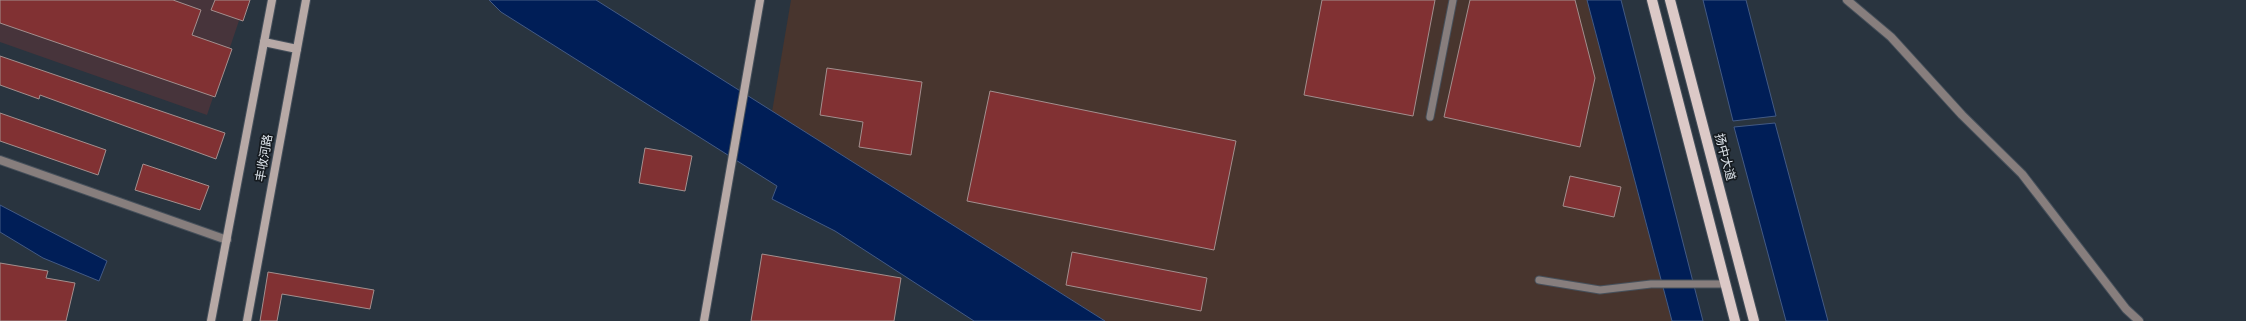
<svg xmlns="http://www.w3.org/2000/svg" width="2246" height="321" viewBox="0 0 2246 321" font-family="'Public Sans','Noto Sans SC',sans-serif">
	<rect width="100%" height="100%" fill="#29343f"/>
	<path fill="#47343b" d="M0,0H246L207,115L0,42Z"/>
	<path fill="#48352e" d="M791,0H1587L1672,321H1105L772,112Z"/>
	<g fill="#001e57" stroke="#435a84">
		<path d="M489,0H596L1105,321H974L835,231L772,199L777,186L501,12Z"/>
		<path d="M1587,0H1621L1703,321H1672Z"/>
		<path d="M1703,0H1746L1776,116L1733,121Z"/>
		<path d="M1775,123L1828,321H1786L1734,127Z"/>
		<path d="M0,205L107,261L99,281L43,258L0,232Z"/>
	</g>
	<g fill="#813133" stroke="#a38f8e">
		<path d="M0,0H173L201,10L192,35L232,49L215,97L0,23Z"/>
		<path d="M215,0H250L243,21L211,10Z"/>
		<path d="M1322,0H1435L1413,116L1304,95Z"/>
		<path d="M1470,0H1575L1595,78L1580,147L1444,117Z"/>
		<path d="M0,56L225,133L216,159L40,95L39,99L0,85Z"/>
		<path d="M827,68L922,82L911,155L859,147L863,122L820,115Z"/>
		<path d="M990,91L1236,141L1214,250L967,201Z"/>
		<path d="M0,113L106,150L98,175L0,141Z"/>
		<path d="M645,148L692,156L685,191L639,183Z"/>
		<path d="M143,164L209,186L200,210L135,190Z"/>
		<path d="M1570,176L1621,187L1614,217L1563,206Z"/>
		<path d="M1072,252L1207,278L1201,311L1066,285Z"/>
		<path d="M762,254L901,278L894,321H751Z"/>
		<path d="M0,263L48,271L46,278L75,283L66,321H0Z"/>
		<path d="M268,272L374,290L370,309L282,294L277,321H260Z"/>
	</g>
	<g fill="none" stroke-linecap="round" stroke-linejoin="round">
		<g stroke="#46505b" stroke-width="9">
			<g id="lane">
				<path d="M1430,117L1453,0"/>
				<path d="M1539,280L1600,290L1651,284H1726"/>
			</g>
		</g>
		<g stroke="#46505b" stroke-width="10">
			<g id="street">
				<path d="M1847,0L1891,37L1962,115L2022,174L2126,309L2139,321"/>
				<path d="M0,160L227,240"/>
			</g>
		</g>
		<g stroke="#46505b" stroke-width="10">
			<g id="secondary">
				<path d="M264,42L297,49"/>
				<path d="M211,321L272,0"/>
				<path d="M247,321L306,0"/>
				<path d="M704,321L760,0"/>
			</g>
		</g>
		<g stroke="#46505b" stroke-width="12">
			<g id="primary">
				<path d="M1652,0L1735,321"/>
				<path d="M1670,0L1754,321"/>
			</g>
		</g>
		<use href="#lane" stroke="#877e7d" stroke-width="7"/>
		<use href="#street" stroke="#877e7d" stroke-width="8"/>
		<use href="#secondary" stroke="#b7a9a6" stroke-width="8"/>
		<use href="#primary" stroke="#dcc9c7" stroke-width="10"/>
	</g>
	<g text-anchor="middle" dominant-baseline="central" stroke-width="3.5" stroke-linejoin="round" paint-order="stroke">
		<g font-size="12" fill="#dee5ec" stroke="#161b20">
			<text transform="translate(1725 157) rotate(75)">扬中大道</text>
			<text transform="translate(264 158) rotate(-80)">丰收河路</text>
		</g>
	</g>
</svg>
